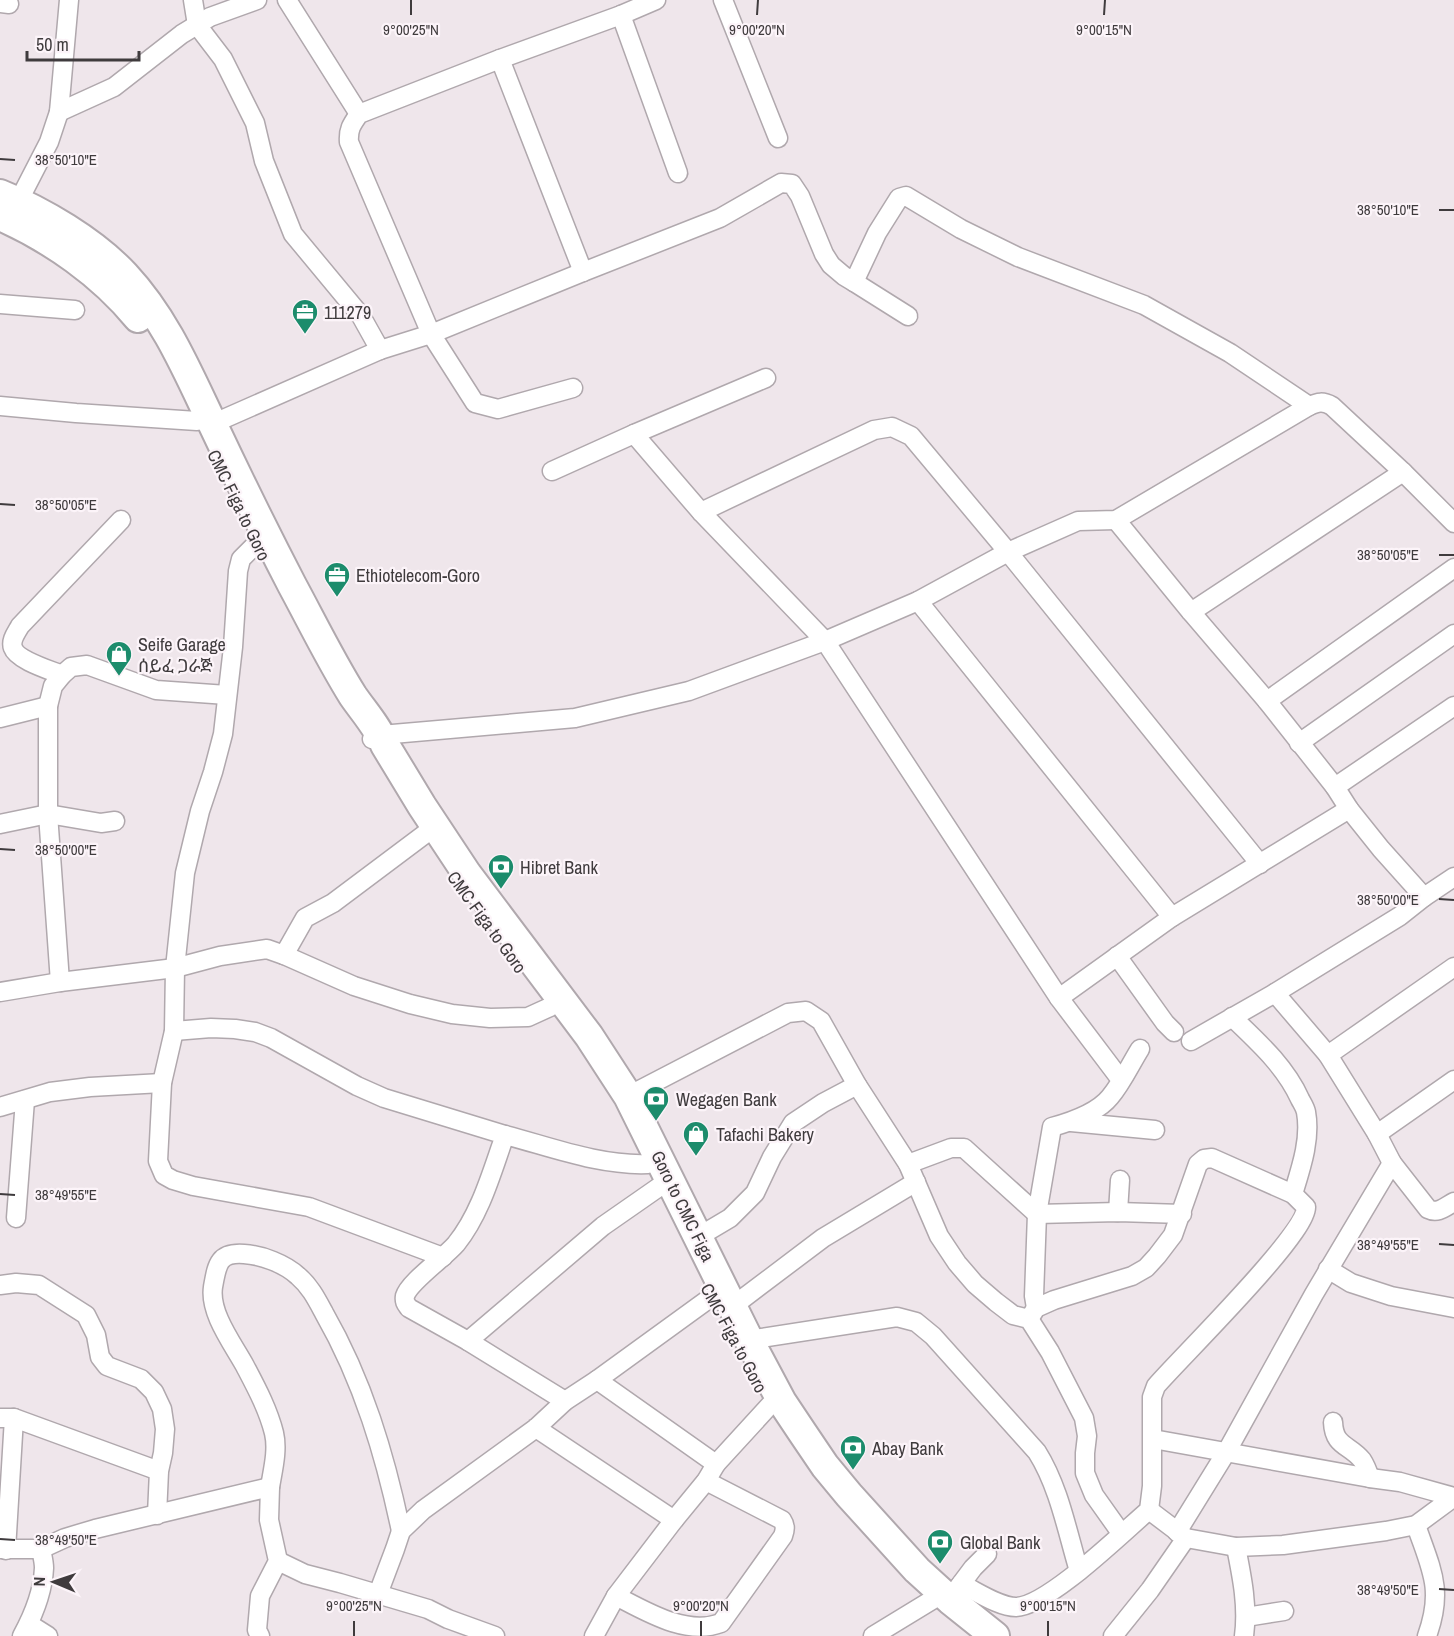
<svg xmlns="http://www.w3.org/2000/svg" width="1454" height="1636" viewBox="0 0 1454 1636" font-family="'Archivo Narrow','Noto Sans Ethiopic',sans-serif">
	<rect width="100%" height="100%" fill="#efe6eb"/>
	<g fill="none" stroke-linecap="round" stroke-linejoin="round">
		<g stroke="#b0a8ad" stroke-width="21">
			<g id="street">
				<path d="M193,0L197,25L223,59L255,123L264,161L293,234L361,316L380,350"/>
				<path d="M287,0L359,114"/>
				<path d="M656,0L621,15L500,59L359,114C352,124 348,129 349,142L431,334L583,272L720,218L781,183L792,184L800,196L824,254L831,265L844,276L854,282L877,233L899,198L906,196L961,229L1018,257L1144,305L1230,353L1309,406"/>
				<path d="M723,0L778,138"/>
				<path d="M0,3L9,4"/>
				<path d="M621,15L678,173"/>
				<path d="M500,59L583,272"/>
				<path d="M59,112L114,87L182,34L210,17L257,0"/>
				<path d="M14,210L49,142L59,112L69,0"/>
				<path d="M854,282L908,316"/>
				<path d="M0,304L75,310"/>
				<path d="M0,406L76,413L197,421"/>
				<path d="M212,424L380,350L431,334L475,403L498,409L573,388"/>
				<path d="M634,434L766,378"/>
				<path d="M552,471L634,434L701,512L825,641L1059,998L1121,1080"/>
				<path d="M701,512L874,430L892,427L911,436L1008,552L1078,521L1116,520L1309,406C1318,402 1323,401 1332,406L1403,472L1454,523"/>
				<path d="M1116,520L1191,612L1267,701L1335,787L1349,809L1381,849L1424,897L1454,877"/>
				<path d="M256,544L241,559L238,571L233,647L223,734L213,772L200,811L185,873L175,968L220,956L267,949L284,955L354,986L410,1004L452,1014L490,1018L528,1017L550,1007"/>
				<path d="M918,601L1172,917"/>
				<path d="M1191,612L1403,472"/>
				<path d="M62,675C50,670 17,660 13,648C10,640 17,632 20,626L121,520"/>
				<path d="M1267,701L1454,568"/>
				<path d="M0,718L48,706"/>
				<path d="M372,739L381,735L575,718L689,691L825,641L918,601L1008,552L1260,864"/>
				<path d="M1299,743L1454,634"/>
				<path d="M1335,787L1454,706"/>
				<path d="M0,824L48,814L101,823L115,821"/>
				<path d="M284,955L305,918L333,903L425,834"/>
				<path d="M1117,956L1165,1023L1174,1032"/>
				<path d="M60,982L48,814V706L53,686L62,675L71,667L87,665L156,690L227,695"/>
				<path d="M0,992L60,982L175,968L174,1031L162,1083L158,1161L164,1175L173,1180L193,1186L309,1207L443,1257"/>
				<path d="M1275,993L1328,1055L1377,1134L1392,1163"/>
				<path d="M1059,998L1172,917L1349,809"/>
				<path d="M1232,1017C1258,1042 1285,1066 1300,1099C1302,1103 1305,1107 1306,1112C1311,1139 1301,1168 1293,1194"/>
				<path d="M174,1031L211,1028L235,1029L255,1032L271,1038L357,1086L384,1098L505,1135C492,1171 481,1213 456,1244C445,1257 409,1282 405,1296C404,1302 406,1304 409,1308L468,1341"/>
				<path d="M1191,1041L1275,993L1400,916L1424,897"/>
				<path d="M1328,1055L1454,967"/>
				<path d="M628,1096L788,1013L806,1011L821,1021L857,1085L908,1164L939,1236L957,1263L975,1284L996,1302L1013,1315L1029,1319L1050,1352L1084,1418L1087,1436L1085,1453V1473L1094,1495L1121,1533"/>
				<path d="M0,1107L50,1092L90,1087L162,1083"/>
				<path d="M1071,1122L1155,1130"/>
				<path d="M1377,1134L1454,1080"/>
				<path d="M505,1135C551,1147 600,1166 648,1164"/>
				<path d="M908,1164L951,1148H964L1037,1214L1118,1212L1182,1214"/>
				<path d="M1118,1212L1120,1180"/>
				<path d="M16,1218L25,1100"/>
				<path d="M698,1237L730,1218L755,1193L772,1157L793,1123L823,1103L857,1085"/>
				<path d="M1328,1269L1351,1283L1391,1296L1454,1308"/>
				<path d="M0,1285L16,1283L39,1285L86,1315L96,1335L100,1357L107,1366L141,1379L154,1392L162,1409L165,1429L163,1453L159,1471L157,1515"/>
				<path d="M710,1298L597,1380L716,1464"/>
				<path d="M733,1306L823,1238L916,1182"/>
				<path d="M1036,1308L1034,1296L1037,1214L1052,1127C1070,1122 1098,1112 1110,1097C1122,1083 1130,1065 1140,1049"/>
				<path d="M749,1340L897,1317L916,1322L933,1336L1037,1452C1059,1487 1067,1531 1079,1571"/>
				<path d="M565,1401L468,1341L603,1226L659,1187"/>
				<path d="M0,1418H14L6,1550"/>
				<path d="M14,1418L159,1471"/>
				<path d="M1333,1422C1334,1447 1349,1444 1362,1460C1366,1466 1368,1472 1370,1478"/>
				<path d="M536,1428L674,1520"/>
				<path d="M1153,1439L1370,1478L1400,1482L1454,1497"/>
				<path d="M270,1487C273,1469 278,1450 274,1433C268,1409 256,1387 245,1366C233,1344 209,1313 213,1287C217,1265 218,1252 244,1254C262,1255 285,1264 298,1276C310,1286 317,1300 324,1313C363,1381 385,1455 401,1531"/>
				<path d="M1149,1510L1186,1538L1236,1547L1283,1545L1386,1531L1416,1525L1454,1497"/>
				<path d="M1416,1525C1431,1569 1444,1589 1427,1636"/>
				<path d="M1177,1532L1227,1451L1314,1294L1392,1163L1428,1209C1438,1214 1445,1207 1454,1202"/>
				<path d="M1236,1547C1242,1577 1248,1606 1244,1636"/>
				<path d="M0,1549H41L65,1538L95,1529L270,1487L269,1520L278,1561L260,1596L257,1630L260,1636"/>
				<path d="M278,1561L305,1574L340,1583L428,1609L448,1619L495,1636"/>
				<path d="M961,1584C976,1591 999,1607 1016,1607C1048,1606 1122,1533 1149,1510L1152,1486V1397L1156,1386C1180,1358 1307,1234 1306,1207L1293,1194L1212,1158L1204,1159L1198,1164L1173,1235L1157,1256L1146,1268L1132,1276L1054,1300L1036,1308L1029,1319"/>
				<path d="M955,1592L973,1568L987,1554"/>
				<path d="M378,1594L395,1549L401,1531L423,1510L536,1428L565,1401L597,1380"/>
				<path d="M616,1596C647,1612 686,1636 721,1623L783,1536C785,1530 786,1526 782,1520L706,1481"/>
				<path d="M1246,1617L1284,1611"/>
				<path d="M29,1624L48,1636"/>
				<path d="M22,1636C33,1616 43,1590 44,1568C44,1561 42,1555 41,1549"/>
				<path d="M594,1636L616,1596L674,1520L706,1481L716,1464L770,1405"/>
				<path d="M873,1636L932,1600L939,1591"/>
				<path d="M1113,1636L1150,1590L1186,1538"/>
			</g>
		</g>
		<g stroke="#b0a8ad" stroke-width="32">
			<g id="primary">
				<path d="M0,194C42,211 93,241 125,275C166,319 188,373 214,427C239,480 265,533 292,585C312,622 331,661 353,696C364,712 378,727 385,745L422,806L467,874L589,1036L628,1096L749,1340L782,1402L802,1432L825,1466L849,1495L917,1570L950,1600L995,1636"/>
				<path d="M0,216C52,239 102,274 138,318"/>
			</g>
		</g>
		<use href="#street" stroke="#fff" stroke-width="18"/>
		<use href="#primary" stroke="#fff" stroke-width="28"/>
	</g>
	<path fill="none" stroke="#3f3b3d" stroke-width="2" d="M411,15V0M757,15L758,0M1104,15L1105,0M0,159L15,160M1439,210H1454M0,504L15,505M1439,555H1454M0,849L15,850M1439,899L1454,900M0,1194L15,1195M1439,1244L1454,1245M0,1539L15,1540M1439,1589L1454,1590M354,1636V1621M701,1636V1621M1048,1636V1621"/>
	<defs>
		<g id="office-pin" transform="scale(1.35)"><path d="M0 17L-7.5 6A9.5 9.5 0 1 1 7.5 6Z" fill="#1c8c6c" stroke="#fcf4f9"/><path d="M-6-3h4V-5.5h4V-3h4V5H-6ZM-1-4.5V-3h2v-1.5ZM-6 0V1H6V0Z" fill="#fff"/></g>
		<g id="shop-pin" transform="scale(1.35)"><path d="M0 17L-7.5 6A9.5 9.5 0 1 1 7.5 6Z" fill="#1c8c6c" stroke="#fcf4f9"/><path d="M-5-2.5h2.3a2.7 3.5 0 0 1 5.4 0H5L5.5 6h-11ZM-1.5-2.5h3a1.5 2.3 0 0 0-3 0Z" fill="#fff"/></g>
		<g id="bank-pin" transform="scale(1.35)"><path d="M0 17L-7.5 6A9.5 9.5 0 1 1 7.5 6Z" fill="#1c8c6c" stroke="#fcf4f9"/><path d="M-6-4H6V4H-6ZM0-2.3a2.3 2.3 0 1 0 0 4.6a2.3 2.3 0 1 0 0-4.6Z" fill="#fff"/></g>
	</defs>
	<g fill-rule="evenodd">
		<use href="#office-pin" x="305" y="312"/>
		<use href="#office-pin" x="337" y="575"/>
		<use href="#shop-pin" x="119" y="654"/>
		<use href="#bank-pin" x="501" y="867"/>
		<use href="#bank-pin" x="656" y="1099"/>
		<use href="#shop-pin" x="696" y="1134"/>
		<use href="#bank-pin" x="853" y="1448"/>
		<use href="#bank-pin" x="940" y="1542"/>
	</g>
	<g text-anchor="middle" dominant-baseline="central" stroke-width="4.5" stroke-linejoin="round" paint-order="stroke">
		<g font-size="18" fill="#3f3b3d" stroke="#fcf4f9" text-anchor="start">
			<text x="324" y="312">111279</text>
			<text x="356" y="575">Ethiotelecom-Goro</text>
			<text x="138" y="644">Seife Garage<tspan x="138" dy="21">ሰይፈ ጋራጅ</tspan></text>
			<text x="520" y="867">Hibret Bank</text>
			<text x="676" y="1099">Wegagen Bank</text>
			<text x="716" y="1134">Tafachi Bakery</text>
			<text x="872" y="1448">Abay Bank</text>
			<text x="960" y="1542">Global Bank</text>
		</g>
		<g font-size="18" fill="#3f3b3d" stroke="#fcf4f9">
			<text transform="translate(239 505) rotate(64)">CMC Figa to Goro</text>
			<text transform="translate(487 922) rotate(54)">CMC Figa to Goro</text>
			<text transform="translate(683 1206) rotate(64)">Goro to CMC Figa</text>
			<text transform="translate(734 1338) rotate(62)">CMC Figa to Goro</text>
		</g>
	</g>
	<g font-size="15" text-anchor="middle" fill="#3f3b3d" stroke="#fcf4f9" stroke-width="4.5" stroke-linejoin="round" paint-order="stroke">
		<text x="411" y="35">9°00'25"N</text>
		<text x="757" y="35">9°00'20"N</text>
		<text x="1104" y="35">9°00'15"N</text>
		<text x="66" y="165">38°50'10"E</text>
		<text x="1388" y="215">38°50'10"E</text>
		<text x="66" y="510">38°50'05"E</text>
		<text x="1388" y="560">38°50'05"E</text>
		<text x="66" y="855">38°50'00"E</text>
		<text x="1388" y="905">38°50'00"E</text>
		<text x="66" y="1200">38°49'55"E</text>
		<text x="1388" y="1250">38°49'55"E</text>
		<text x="66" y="1545">38°49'50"E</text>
		<text x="1388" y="1595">38°49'50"E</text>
		<text x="354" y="1611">9°00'25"N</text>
		<text x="701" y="1611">9°00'20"N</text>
		<text x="1048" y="1611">9°00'15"N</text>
	</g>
	<g transform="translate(54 1582) rotate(272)" stroke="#fcf4f9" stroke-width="4.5" paint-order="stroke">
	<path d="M0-4.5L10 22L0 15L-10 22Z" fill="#3f3b3d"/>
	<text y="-9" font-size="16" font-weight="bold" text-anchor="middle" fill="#3f3b3d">N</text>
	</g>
	<path d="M27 51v9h112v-9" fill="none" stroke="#3f3b3d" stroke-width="3"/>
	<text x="36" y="51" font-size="18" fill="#3f3b3d" stroke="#fcf4f9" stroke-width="4.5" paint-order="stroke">50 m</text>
</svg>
